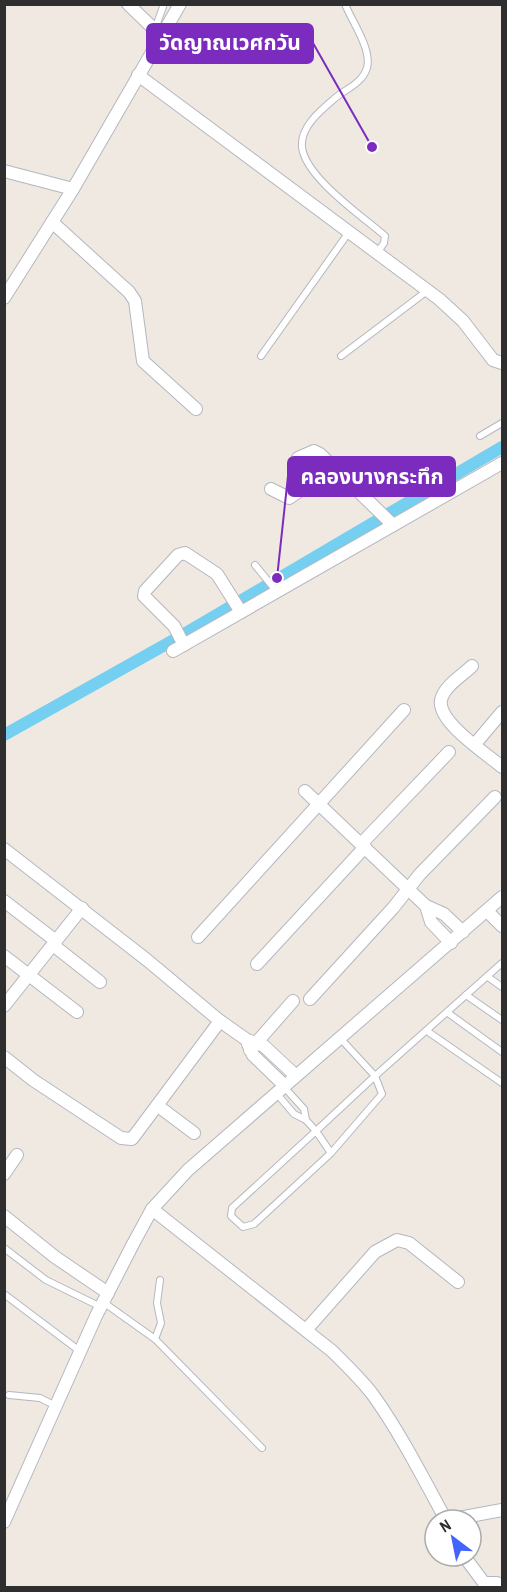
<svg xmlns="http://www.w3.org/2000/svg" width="507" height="1592" viewBox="0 0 507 1592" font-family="'Archivo Narrow','Noto Sans Thai',sans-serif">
	<rect width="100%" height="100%" fill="#efe9e1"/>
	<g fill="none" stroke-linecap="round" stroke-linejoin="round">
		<path stroke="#75cff0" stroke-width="12" d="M4,735L179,637L502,447"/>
		<g stroke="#b4b7c1" stroke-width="8">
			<g id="service">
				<path d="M345,4C352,22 372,49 367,68C362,84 345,89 334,99C321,110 300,127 302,147C305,177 362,216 385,236L384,243L377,253"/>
				<path d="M155,29L164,4"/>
				<path d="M261,356L349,232"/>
				<path d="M341,356L427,291"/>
				<path d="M480,436L502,423"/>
				<path d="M255,565L277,592"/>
				<path d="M488,977L502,987"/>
				<path d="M466,995L502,1020"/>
				<path d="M448,1013L502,1052"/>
				<path d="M427,1031L502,1083"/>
				<path d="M340,1038L375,1076L502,963"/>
				<path d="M284,1087L304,1109L306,1120"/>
				<path d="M277,1094L294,1114L306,1120L316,1131L375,1076L382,1094L331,1153L254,1224L243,1227L231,1216L232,1208L316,1131L331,1153"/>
				<path d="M4,1248L46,1280L101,1307"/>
				<path d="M4,1294L81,1352"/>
				<path d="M103,1302L155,1339L262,1448"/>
				<path d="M155,1339L161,1323L157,1303L160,1280"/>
				<path d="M9,1395L40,1398L56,1406"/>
			</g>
		</g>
		<g stroke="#b4b7c1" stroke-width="14">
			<g id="minor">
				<path d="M128,4L160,35"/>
				<path d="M138,75L439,299L463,321L493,360L502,363"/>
				<path d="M4,171L73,189"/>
				<path d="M52,222L129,292L135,301L143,361L196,409"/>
				<path d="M4,298L73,189L180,4"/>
				<path d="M298,458L314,451L320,454L393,525"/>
				<path d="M271,489L289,498L334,467"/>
				<path d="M184,645L174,626L144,596L145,591L178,555L185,553L217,574L241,612"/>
				<path d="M173,651L502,463"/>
				<path d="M472,666C463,675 444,686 441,700C437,722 487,754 502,767"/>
				<path d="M475,744L502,712"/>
				<path d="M305,791L426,906L444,914L463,932"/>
				<path d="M361,844L449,752"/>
				<path d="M4,849L147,960L220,1021L247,1040L264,1046L296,1076"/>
				<path d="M4,901L56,941"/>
				<path d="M426,906L431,922L451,943"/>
				<path d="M487,911L502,926"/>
				<path d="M198,937L404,710"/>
				<path d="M53,945L100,982"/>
				<path d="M4,956L77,1012"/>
				<path d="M257,964L365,847"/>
				<path d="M310,999L393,908L420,874L495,797"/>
				<path d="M4,1006L82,908"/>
				<path d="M248,1044L253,1055L285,1086"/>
				<path d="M250,1050L293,1001"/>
				<path d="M4,1057L33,1080L121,1138L132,1139L220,1021"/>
				<path d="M158,1106L194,1133"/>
				<path d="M4,1174L17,1155"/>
				<path d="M152,1209L332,1351C346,1365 361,1379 373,1395C401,1434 423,1478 446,1520"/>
				<path d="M4,1216L55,1257L108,1293"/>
				<path d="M306,1330L375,1252L397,1240L409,1243L458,1282"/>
				<path d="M448,1520L502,1510"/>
				<path d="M4,1522L96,1316L133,1244L152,1209L188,1170L502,897"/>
				<path d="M464,1556L484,1583H497"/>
			</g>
		</g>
		<use href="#service" stroke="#fff" stroke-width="6"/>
		<use href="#minor" stroke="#fff" stroke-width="12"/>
	</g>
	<path fill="none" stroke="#7b2cbf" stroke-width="2" d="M372 147L313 43M277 578L288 476"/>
	<g fill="#7b2cbf" stroke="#fff" stroke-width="2">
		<circle cx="372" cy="147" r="6"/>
		<circle cx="277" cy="578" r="6"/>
	</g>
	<g fill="#7b2cbf" stroke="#7b2cbf" stroke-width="2">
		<rect x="147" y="24" width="166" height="39" rx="6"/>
		<rect x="288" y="457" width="167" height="39" rx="6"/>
	</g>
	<g font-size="21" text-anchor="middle" font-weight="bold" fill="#fff">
		<text x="230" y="50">วัดญาณเวศกวัน</text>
		<text x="372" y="484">คลองบางกระทึก</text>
	</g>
	<rect width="507" height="1592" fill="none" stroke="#2e2e2e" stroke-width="12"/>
	<g transform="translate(453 1538) rotate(328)"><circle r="28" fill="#ffffff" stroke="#ababab" stroke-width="1.5"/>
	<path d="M0-4.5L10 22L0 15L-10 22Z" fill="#4264fb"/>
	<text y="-9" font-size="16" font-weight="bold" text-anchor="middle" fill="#2e2e2e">N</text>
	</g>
</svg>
